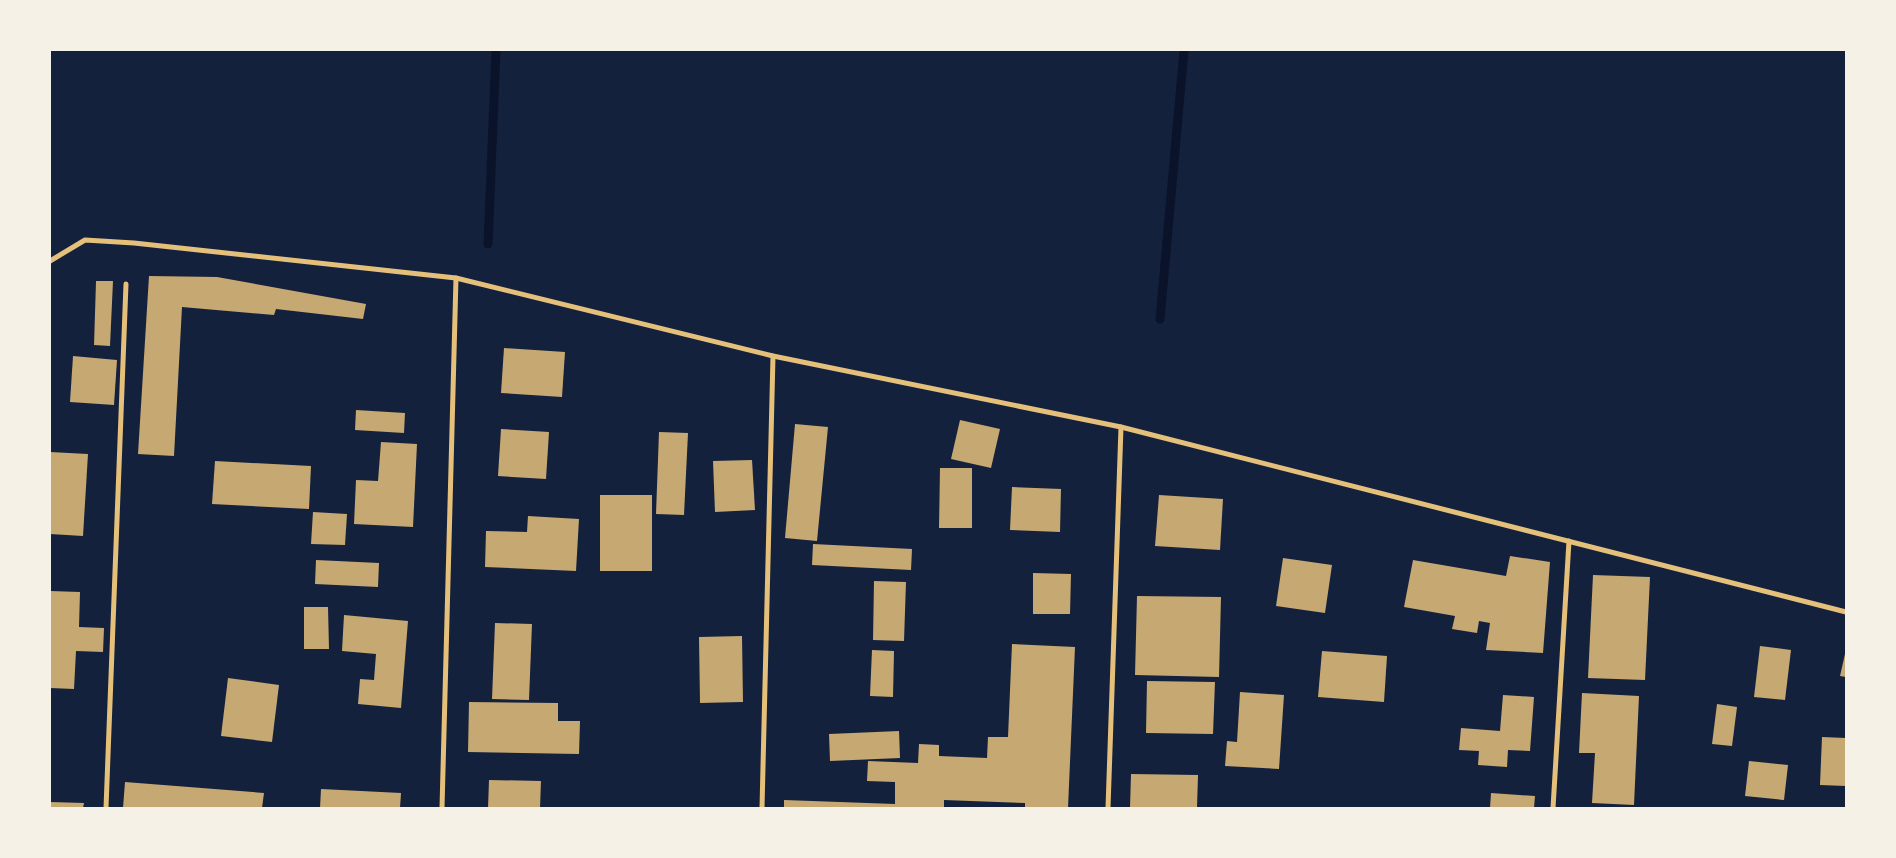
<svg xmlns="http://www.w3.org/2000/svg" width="1896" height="858" viewBox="0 0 1896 858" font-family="Jost,sans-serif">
	<rect width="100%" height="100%" fill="#14213d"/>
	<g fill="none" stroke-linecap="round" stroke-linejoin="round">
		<g stroke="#0b132b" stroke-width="9">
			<path d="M488,244L496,50"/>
			<path d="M1160,319L1184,50"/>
		</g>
	</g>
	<g fill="#c6a872">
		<path d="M149,276L217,277L366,304L363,319L276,309L274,315L182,307L174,456L138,454Z"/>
		<path d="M96,281H113L110,346L94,345Z"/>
		<path d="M504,348L565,352L562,397L501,393Z"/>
		<path d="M73,356L117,360L114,405L70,402Z"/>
		<path d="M356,410L405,413L404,433L355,430Z"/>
		<path d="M960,420L1000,429L991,468L951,459Z"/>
		<path d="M795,424L828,427L817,541L785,538Z"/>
		<path d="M501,429L549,432L546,479L498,476Z"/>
		<path d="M659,432L688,433L684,515L656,514Z"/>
		<path d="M381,442L417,444L413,527L354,524L356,480L378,481Z"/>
		<path d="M50,452L88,454L83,536L50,534Z"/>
		<path d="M752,460L755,510L715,512L713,461Z"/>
		<path d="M215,461L311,466L309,509L212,504Z"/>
		<path d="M940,468H972V528H939Z"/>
		<path d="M1012,487L1061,489L1060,532L1010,530Z"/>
		<rect x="600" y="495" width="52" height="76"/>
		<path d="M1159,495L1223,499L1220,550L1155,546Z"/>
		<path d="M313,512L347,514L345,545L311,544Z"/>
		<path d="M528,516L579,519L576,571L485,567L486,531L527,532Z"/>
		<path d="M813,544L912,549L911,570L812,565Z"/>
		<path d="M1510,556L1550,562L1543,653L1486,650L1490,623L1479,621L1477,633L1452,629L1455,616L1404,607L1413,560L1506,576Z"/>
		<path d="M1283,558L1332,565L1325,613L1276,606Z"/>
		<path d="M316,560L379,563L378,587L315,584Z"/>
		<path d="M1033,573L1071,574L1070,614H1033Z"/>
		<path d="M1593,575L1650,577L1645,680L1588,678Z"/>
		<path d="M874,581L906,582L904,641L873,640Z"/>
		<path d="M50,591L80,592L79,627L104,628L103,652L76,651L74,689L50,688Z"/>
		<path d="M1137,596L1221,597L1219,677L1135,675Z"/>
		<path d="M304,607H328L329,649H304Z"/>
		<path d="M344,615L408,621L401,708L358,704L360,679L374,680L376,654L342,651Z"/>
		<path d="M495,623L532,624L529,700L492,699Z"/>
		<path d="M742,636L743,702L700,703L699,637Z"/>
		<path d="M1012,644L1075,647L1068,808H1025V803L944,800V808H784V800L895,804V782L867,781L868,761L918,763L919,744L939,745V756L987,758L988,737H1008Z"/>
		<path d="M1760,646L1791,650L1785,700L1754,697Z"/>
		<path d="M872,650L894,651L893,697L870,696Z"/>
		<path d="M1322,651L1387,656L1384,702L1318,697Z"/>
		<path d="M1845,654H1846V677L1840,676Z"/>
		<path d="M228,678L279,685L272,742L221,736Z"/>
		<path d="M1147,681L1215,682L1213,734L1146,733Z"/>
		<path d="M1240,692L1284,695L1279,769L1225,766L1227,741L1237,742Z"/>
		<path d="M1582,693L1639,696L1634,805L1592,803L1595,753H1579Z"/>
		<path d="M1503,695L1534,697L1530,751L1508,750L1507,767L1478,765L1479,751L1459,750L1461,728L1500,731Z"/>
		<path d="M469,702L558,703V721H580L579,754L468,752Z"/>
		<path d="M1717,704L1737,707L1732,746L1712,744Z"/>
		<path d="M899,731L900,758L830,761L829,734Z"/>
		<path d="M1822,737L1846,738V786L1820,785Z"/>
		<path d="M1749,761L1788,765L1784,800L1745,796Z"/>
		<path d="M1131,774L1198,775L1197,808H1130Z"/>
		<path d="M489,780L541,781L540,808H488Z"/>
		<path d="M125,782L264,793L262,808H123Z"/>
		<path d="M321,789L401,793L400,808H320Z"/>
		<path d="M1491,793L1535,796L1534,808H1490Z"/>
		<path d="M50,802L84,803L83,808H50Z"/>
	</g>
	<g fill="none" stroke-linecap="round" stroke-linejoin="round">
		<g stroke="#e5c07b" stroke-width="5">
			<path d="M50,261L85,240L134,243L456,278L773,356L1121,427L1846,612"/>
			<path d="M106,808L126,284"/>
			<path d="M442,808L456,278"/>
			<path d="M762,808L773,356"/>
			<path d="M1108,808L1121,427"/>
			<path d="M1553,808L1569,541"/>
		</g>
	</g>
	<rect width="1896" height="858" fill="none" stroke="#f6f1e7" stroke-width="102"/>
</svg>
